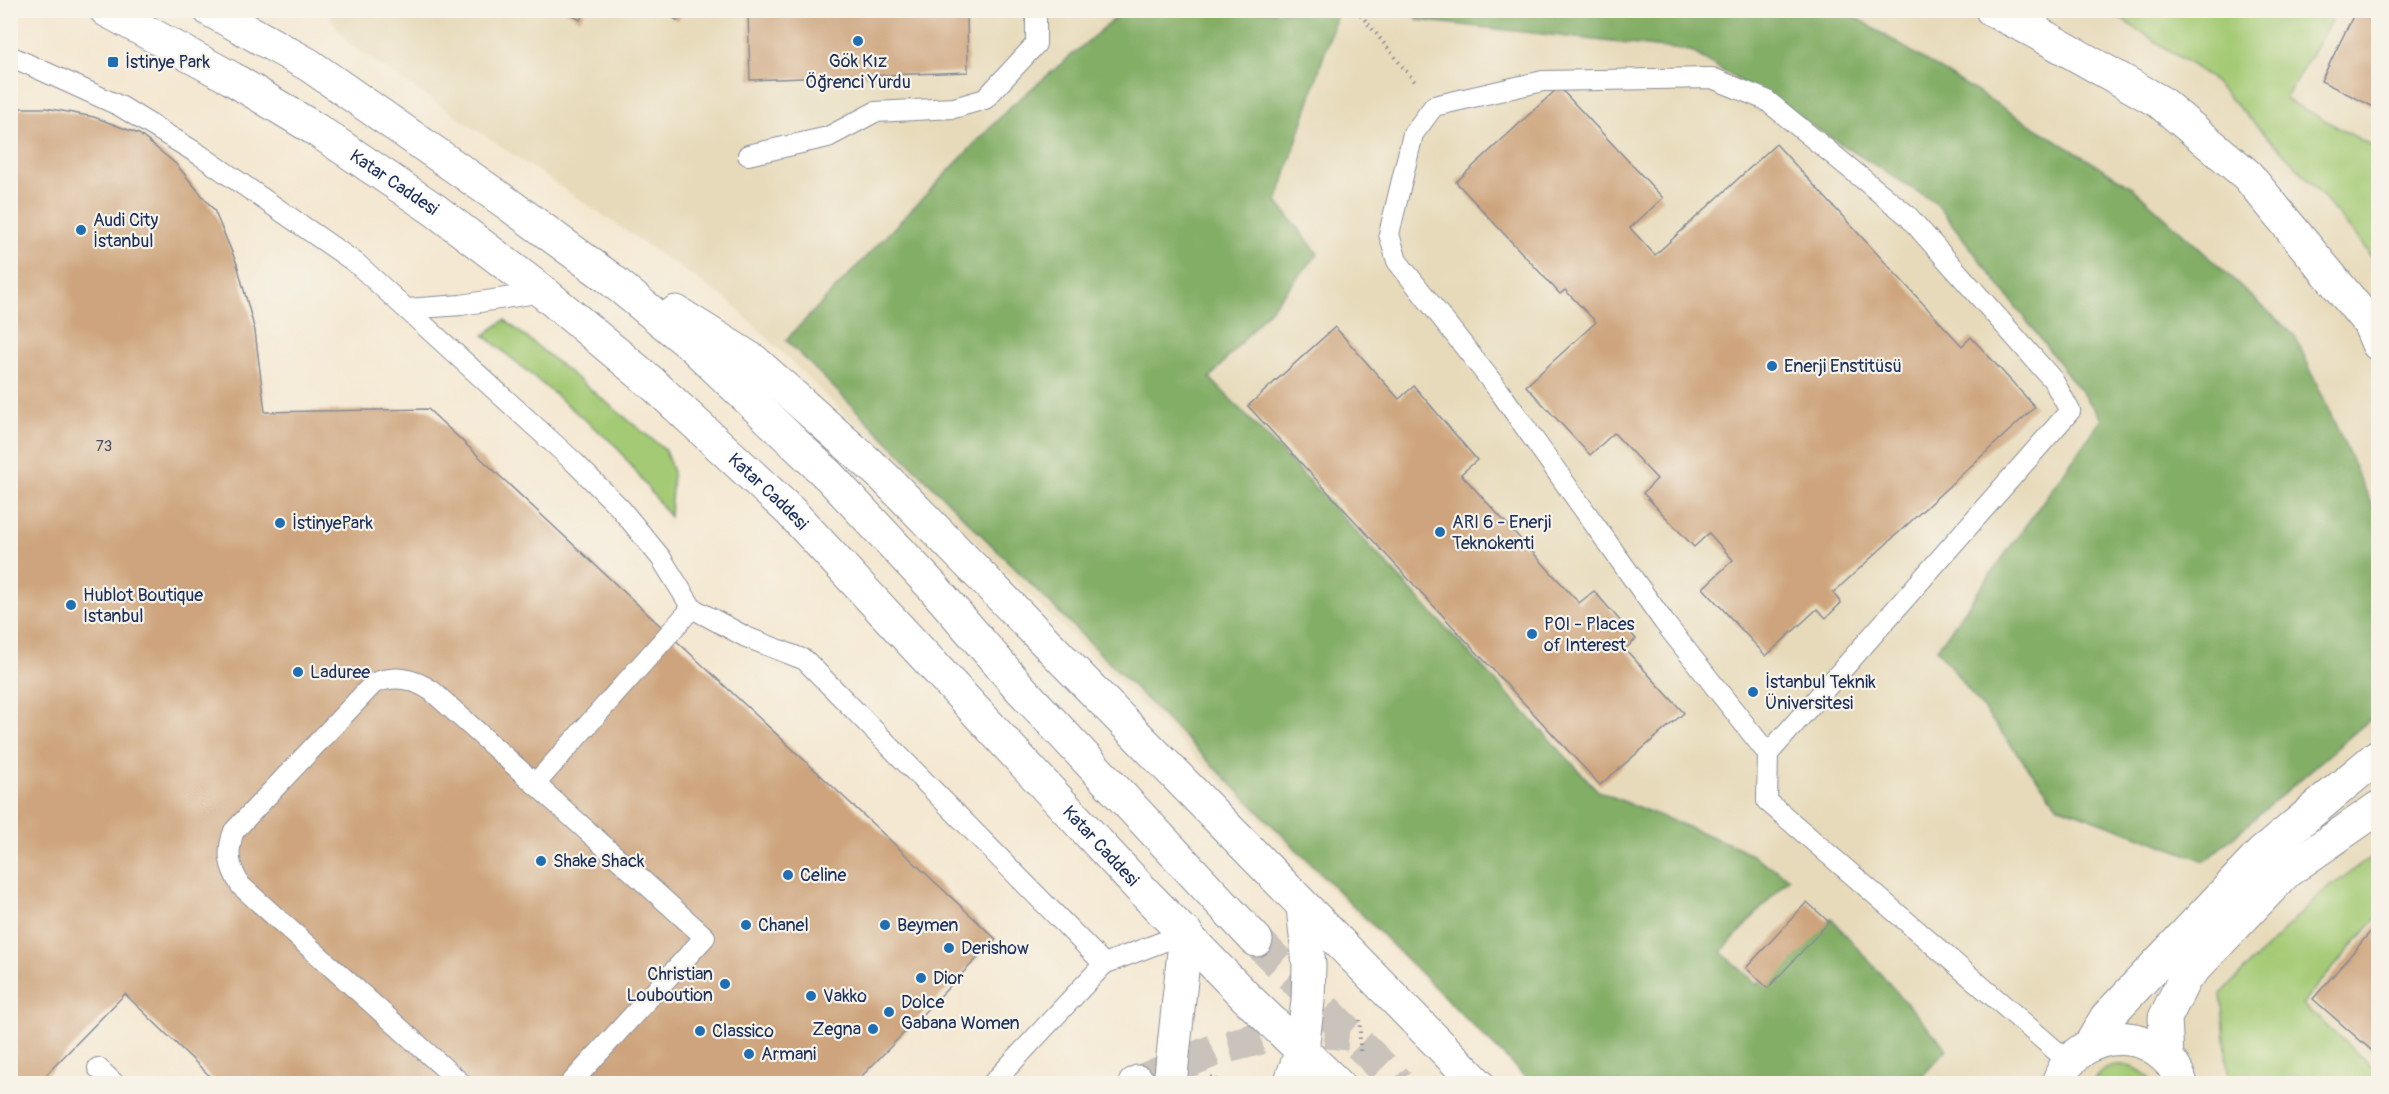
<svg xmlns="http://www.w3.org/2000/svg" width="2389" height="1094" viewBox="0 0 2389 1094" font-family="Pangolin,sans-serif">
	<rect width="100%" height="100%" fill="#f7f3e8"/>
	<filter id="ink" filterUnits="userSpaceOnUse"><feTurbulence type="fractalNoise" baseFrequency=".0167" numOctaves="2"/><feDisplacementMap in="SourceGraphic" scale="12" xChannelSelector="R" yChannelSelector="G"/><feConvolveMatrix kernelMatrix="1 2 1 2 8 2 1 2 1" color-interpolation-filters="sRGB"/></filter>
	<filter id="wash" filterUnits="userSpaceOnUse"><feTurbulence type="fractalNoise" baseFrequency=".008" numOctaves="4" result="noise"/><feDisplacementMap in="SourceGraphic" scale="24" xChannelSelector="R" yChannelSelector="G"/><feGaussianBlur stdDeviation="1.35" result="paint"/><feColorMatrix in="noise" values="0 0 0 0 0 0 0 0 0 0 0 0 0 0 0 0 0 1.4 0 .05"/><feComposite in="paint" operator="in"/></filter>
	<g filter="url(#wash)">
		<rect width="100%" height="100%" fill="#f4e8d2"/>
		<path fill="#e7daba" d="M326,11H2378V1083H1529L728,300L348,43Z"/>
		<g fill="#a4ca75" stroke="#607c6a" stroke-width="1.5">
			<path d="M2109,11H2337L2285,99L2378,149L2377,265L2361,242L2300,170L2207,75Z"/>
			<path d="M505,320L665,450L673,472L670,517L616,446L484,335Z"/>
			<path d="M2378,853V916L2302,1004L2378,1072V1083H2229L2221,994L2321,893Z"/>
			<path d="M2117,1065C2132,1065 2144,1070 2152,1083H2091C2099,1073 2105,1068 2117,1065Z"/>
		</g>
		<g fill="#83ae66" stroke="#4f6e62" stroke-width="1.5">
			<path d="M1124,11H1338L1277,202L1318,254L1210,378L1325,498L1598,791L1740,848L1789,878L1721,952L1757,984L1831,918L1947,1049L1916,1083H1531L786,340L1011,106Z"/>
			<path d="M1412,11H1845L2131,186L2295,336L2378,518V694L2375,715L2205,861L2058,806L1937,649L2102,419L1936,203L1691,51L1418,20Z"/>
		</g>
		<g id="blocks">
			<g fill="#cda47d">
				<path d="M564,10H586L580,20Z"/>
				<path d="M661,10H684L678,21Z"/>
				<path d="M748,10H967L968,72L750,80Z"/>
				<path d="M2356,10L2378,19V109L2321,81Z"/>
				<path d="M1559,87L1663,198L1630,228L1655,255L1776,144L1962,346L1971,337L2035,407L1833,593L1841,603L1826,618L1817,609L1766,656L1703,588L1733,560L1709,533L1694,547L1643,493L1657,479L1614,433L1590,455L1526,386L1596,322L1565,290L1560,294L1456,182Z"/>
				<path d="M10,108H46L94,117L139,134L176,164L214,210L237,264L255,331L265,412L428,409L996,939L854,1084H218L125,994L37,1084H10Z"/>
				<path d="M1335,327L1399,399L1414,386L1477,460L1461,474L1579,603L1594,591L1636,639L1625,649L1684,713L1600,785L1248,406Z"/>
				<path d="M1807,902L1829,922L1768,988L1746,968Z"/>
				<path d="M2378,923V1056L2313,999Z"/>
			</g>
		</g>
	</g>
	<g filter="url(#ink)">
		<use href="#blocks" fill-opacity="0" stroke="#888c98" stroke-width="1.5"/>
		<g fill="none" stroke-linecap="round" stroke-linejoin="round">
			<path stroke="#c9c3bb" stroke-width="33" stroke-dasharray="33 16" stroke-linecap="butt" d="M1138,1082L1215,1050L1296,1029L1349,1034"/>
			<path stroke="#c9c3bb" stroke-width="33" stroke-dasharray="33 16" stroke-linecap="butt" d="M1256,940L1399,1084"/>
			<g stroke="#888c98" stroke-width="22">
				<g id="lane">
					<path d="M2032,30L2042,10"/>
					<path d="M10,56L120,106L200,155L356,263L574,462L620,508L661,558L692,608L746,637L805,660L1104,964L1186,933"/>
					<path d="M748,155L828,137L875,112L954,108L985,99L1036,44V10"/>
					<path d="M407,309L461,305L543,292"/>
					<path d="M1768,754L2070,411L2053,380L1907,215L1766,100L1712,78L1543,81L1434,106L1413,134L1389,234L1397,261L1500,392L1664,622L1768,754L1767,801L2069,1062"/>
					<path d="M535,784L692,608"/>
					<path d="M98,1068L115,1084"/>
					<path d="M462,1084L241,886C229,867 226,853 234,831L374,683C397,675 412,678 432,691L705,937L570,1084"/>
					<path d="M992,1084L1104,964"/>
				</g>
			</g>
			<g stroke="#888c98" stroke-width="35">
				<g id="street">
					<path d="M1992,10L2032,30L2160,102L2247,175L2369,323L2378,344"/>
					<path d="M2091,1044L2106,1018L2261,854L2378,756"/>
					<path d="M2167,1057L2165,1018L2185,978L2286,872L2378,808"/>
					<path d="M2058,1084C2075,1024 2165,1023 2181,1084"/>
				</g>
			</g>
			<g stroke="#888c98" stroke-width="35">
				<g id="secondary">
					<path d="M1135,1084L1138,1082"/>
					<path d="M1170,1084L1186,933"/>
					<path d="M1290,1084L1302,1050"/>
				</g>
			</g>
			<g stroke="#888c98" stroke-width="35">
				<g id="primary">
					<path id="s1" d="M106,10L231,78L315,129L435,210L543,292L652,383L790,511L1140,888L1246,997L1337,1084"/>
					<path d="M210,10L309,65L375,111L504,201L608,277L695,348L829,476L933,587L1020,688L1256,940"/>
					<path d="M676,312L754,361L884,477L1478,1084"/>
					<path d="M1302,1050L1308,1001L1309,965L1303,907"/>
				</g>
			</g>
			<g stroke="#888c98" stroke-width="4" stroke-dasharray="1.5 4.5" stroke-linecap="butt">
				<path d="M1357,10L1415,82"/>
				<path d="M1360,1051V1020"/>
				<path d="M1210,1077L1226,1084"/>
			</g>
			<use href="#lane" stroke="#fff" stroke-width="20"/>
			<use href="#street" stroke="#fff" stroke-width="33"/>
			<use href="#secondary" stroke="#fff" stroke-width="33"/>
			<use href="#primary" stroke="#fff" stroke-width="33"/>
		</g>
	</g>
	<g fill="#1f6fb2" stroke="#f7f3e8" stroke-width="2">
		<circle cx="858" cy="41" r="6"/>
		<rect x="107" y="56" width="12" height="12" rx="3"/>
		<circle cx="81" cy="230" r="6"/>
		<circle cx="1772" cy="366" r="6"/>
		<circle cx="280" cy="523" r="6"/>
		<circle cx="1440" cy="532" r="6"/>
		<circle cx="71" cy="605" r="6"/>
		<circle cx="1532" cy="634" r="6"/>
		<circle cx="298" cy="672" r="6"/>
		<circle cx="1753" cy="692" r="6"/>
		<circle cx="541" cy="861" r="6"/>
		<circle cx="788" cy="875" r="6"/>
		<circle cx="746" cy="925" r="6"/>
		<circle cx="885" cy="925" r="6"/>
		<circle cx="949" cy="948" r="6"/>
		<circle cx="921" cy="978" r="6"/>
		<circle cx="725" cy="984" r="6"/>
		<circle cx="811" cy="996" r="6"/>
		<circle cx="889" cy="1012" r="6"/>
		<circle cx="873" cy="1029" r="6"/>
		<circle cx="700" cy="1031" r="6"/>
		<circle cx="749" cy="1054" r="6"/>
	</g>
	<g text-anchor="middle" dominant-baseline="central" stroke-width="4.5" stroke-linejoin="round" paint-order="stroke">
		<g font-size="15" fill="#484c66">
			<text x="104" y="446">73</text>
		</g>
		<g font-size="18" fill="#1b2f5e" stroke="#f7f3e8" text-anchor="start">
			<text x="858" y="61" text-anchor="middle">Gök Kız<tspan x="858" dy="21">Öğrenci Yurdu</tspan></text>
			<text x="125" y="62">İstinye Park</text>
			<text x="93" y="220">Audi City<tspan x="93" dy="21">İstanbul</tspan></text>
			<text x="1784" y="366">Enerji Enstitüsü</text>
			<text x="1452" y="522">ARI 6 - Enerji<tspan x="1452" dy="21">Teknokenti</tspan></text>
			<text x="292" y="523">İstinyePark</text>
			<text x="83" y="595">Hublot Boutique<tspan x="83" dy="21">Istanbul</tspan></text>
			<text x="1544" y="624">POI - Places<tspan x="1544" dy="21">of Interest</tspan></text>
			<text x="310" y="672">Laduree</text>
			<text x="1765" y="682">İstanbul Teknik<tspan x="1765" dy="21">Üniversitesi</tspan></text>
			<text x="553" y="861">Shake Shack</text>
			<text x="800" y="875">Celine</text>
			<text x="758" y="925">Chanel</text>
			<text x="897" y="925">Beymen</text>
			<text x="961" y="948">Derishow</text>
			<text x="713" y="974" text-anchor="end">Christian<tspan x="713" dy="21">Louboution</tspan></text>
			<text x="933" y="978">Dior</text>
			<text x="823" y="996">Vakko</text>
			<text x="901" y="1002">Dolce<tspan x="901" dy="21">Gabana Women</tspan></text>
			<text x="861" y="1029" text-anchor="end">Zegna</text>
			<text x="712" y="1031">Classico</text>
			<text x="761" y="1054">Armani</text>
		</g>
		<g font-size="18" fill="#1b2f5e" stroke="#f7f3e8">
			<text stroke="none"><textPath href="#s1" startOffset="336">Katar Caddesi</textPath></text>
			<text stroke="none"><textPath href="#s1" startOffset="822">Katar Caddesi</textPath></text>
			<text stroke="none"><textPath href="#s1" startOffset="1308">Katar Caddesi</textPath></text>
		</g>
	</g>
	<rect width="2389" height="1094" fill="none" stroke="#f7f3e8" stroke-width="36"/>
</svg>
